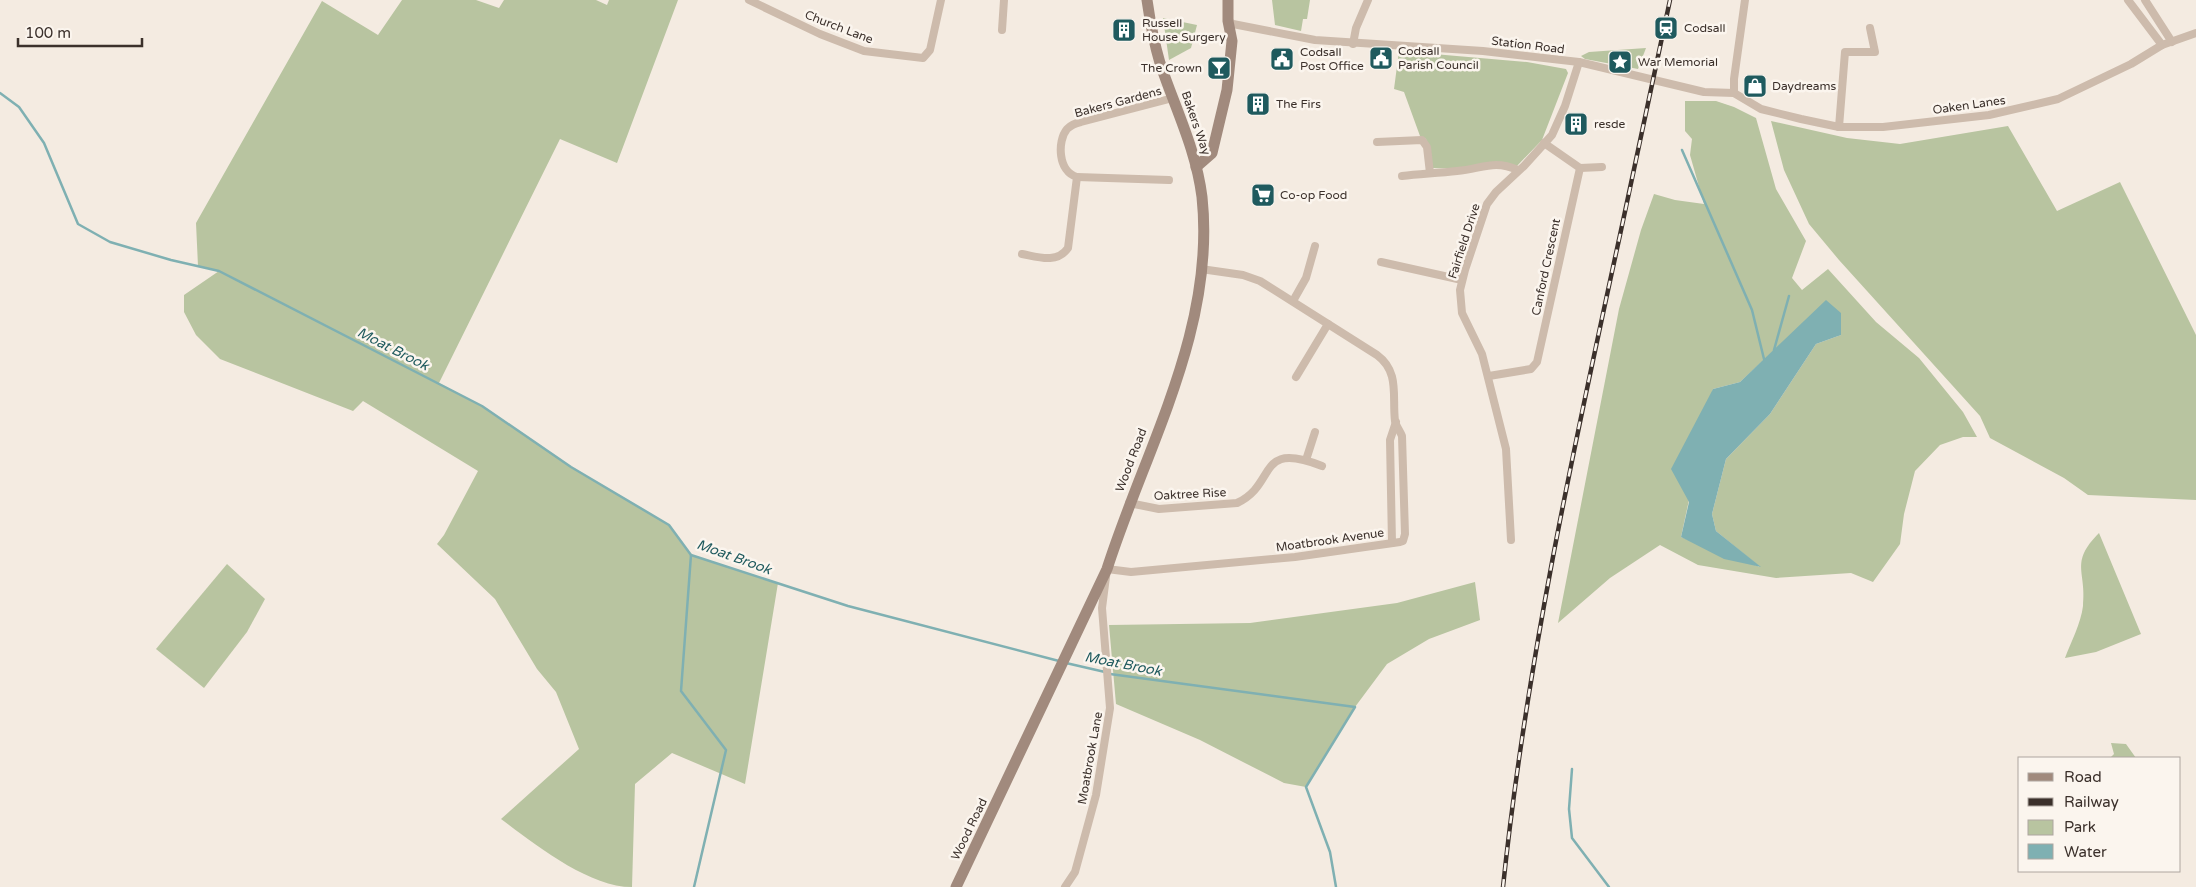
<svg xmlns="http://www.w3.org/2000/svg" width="2196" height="887" viewBox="0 0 2196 887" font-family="'Varela Round',sans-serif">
	<rect width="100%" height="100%" fill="#f4ebe1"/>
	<g fill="#b8c4a0" fill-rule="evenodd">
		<path d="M402,0H476L499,8L504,0H596L607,5L609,0H678L617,163L560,139L439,383L482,406L571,467L669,525L691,555L778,583L745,784L672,753L635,784L632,887C588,887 535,844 501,819L579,749L556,692L537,669L495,599L437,544L444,535L478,471L363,401L353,411L220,359L196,335L184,312V295L219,271L198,266L196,223L322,1L378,35Z"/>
		<path d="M1272,0H1310L1307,19H1303L1301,31L1275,25Z"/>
		<path d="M1163,18L1197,25L1191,48L1169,60Z"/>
		<path d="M1646,48L1638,69L1585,59L1581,56L1589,52Z"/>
		<path d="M1399,51L1527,62L1566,69L1568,73L1542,140L1516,167C1487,157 1487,165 1460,168C1451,169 1441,168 1431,168L1426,139L1420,136L1404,92L1394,89Z"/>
		<path d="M1685,101H1716L1734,107L1756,118L1776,189L1806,241L1792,278L1802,290L1828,269L1876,322L1919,358L1963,412L1977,437H1963L1940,445L1915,471L1904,514L1900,544L1873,582L1851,573L1776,578L1698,565L1660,545L1610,578L1558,623L1619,309L1641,230L1654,194L1675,200L1704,204L1690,155L1692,139L1685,131ZM1841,335L1816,344L1770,414L1726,459L1712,514L1716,531L1760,567L1681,537L1713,389L1740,382L1782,343Z"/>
		<path d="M1771,121L1847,138L1900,144L2008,126L2057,211L2120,182L2196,335V500L2088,495L2064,478L1990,438L1980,416L1839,260L1809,224L1784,170Z"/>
		<path d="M2099,533L2141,634L2096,652L2065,658C2071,642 2081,623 2083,606C2087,571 2069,563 2099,533Z"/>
		<path d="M227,564L265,599L247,632L204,688L156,649Z"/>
		<path d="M1475,582L1480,620L1429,639L1387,664L1355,707L1306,787L1284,783L1200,740L1116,704L1109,625L1250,623L1397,603Z"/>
		<path d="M2111,743L2126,744L2136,758H2110L2114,754Z"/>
	</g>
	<path fill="#7fb0b2" d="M1826,300L1841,313V335L1816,344L1770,414L1726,459L1712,514L1716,531L1761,567L1724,559L1681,537L1689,502L1671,469L1713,389L1740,382Z"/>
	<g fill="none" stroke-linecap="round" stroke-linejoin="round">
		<g stroke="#7fb0b2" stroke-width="2.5">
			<path d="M0,93L19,107L44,143L78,224L110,242L171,260L219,271L482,406L571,467L669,525L691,555L848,606L1059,661"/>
			<path d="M1682,150L1752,310L1764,359"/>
			<path d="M1774,350L1789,296"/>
			<path d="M691,555L681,691L726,750L694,887"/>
			<path d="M1066,663L1105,672"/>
			<path d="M1110,674L1355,707L1306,787L1330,852L1336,887"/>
			<path d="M1572,769L1569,809L1572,838L1609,887"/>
		</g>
		<g stroke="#cdbbac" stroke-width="8">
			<path d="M749,0L820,34L864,51L923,58L930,50L941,0"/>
			<path d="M2128,0L2162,45"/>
			<path d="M2145,0L2172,42"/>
			<path d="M1228,21L1233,24L1315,40L1483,51L1579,62L1704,92L1734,93L1761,109L1801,119L1839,127H1883L1989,115L2058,99L2131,64L2162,45L2196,33"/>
			<path d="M1002,30L1004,0"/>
			<path d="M1353,44L1356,28L1368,0"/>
			<path d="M1734,93V79L1745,0"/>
			<path d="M1839,127L1845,52H1875L1870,28"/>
			<path d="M1377,142L1422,140L1427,147L1430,173"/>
			<path d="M1580,168L1602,167"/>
			<path d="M1402,176C1421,174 1439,173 1457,171C1482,169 1493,159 1518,170"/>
			<path d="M1077,177L1169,180"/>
			<path d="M1022,254C1038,257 1057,264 1068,248L1077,177C1058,172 1057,141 1067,129C1071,125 1076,123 1081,122L1173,98"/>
			<path d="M1381,262L1462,280"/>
			<path d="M1293,301L1306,278L1315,246"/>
			<path d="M1489,376L1531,369L1537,362L1580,168L1544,143"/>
			<path d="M1296,377L1328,324"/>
			<path d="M1306,460L1315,432"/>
			<path d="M1129,503L1159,509L1237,503C1278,484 1255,440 1322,466"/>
			<path d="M1511,540L1506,449L1482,354L1462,313L1460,290L1465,270L1487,204L1496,192L1524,166L1552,135L1565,106L1579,62"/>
			<path d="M1392,543L1390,440L1396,422"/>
			<path d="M1065,887L1075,872L1096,795L1110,708L1102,608L1107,569L1131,572L1295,557L1400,542L1403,541L1405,534L1402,436C1400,431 1396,426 1395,421C1392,396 1400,372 1377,355L1260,281L1243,275L1201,269"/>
		</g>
		<g stroke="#a18a7d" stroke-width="11">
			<path d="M1196,167L1212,153L1227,90L1232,41L1228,21V0"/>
			<path d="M956,887L1107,569C1146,447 1216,329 1202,197C1196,149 1175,108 1160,63C1154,43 1150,21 1147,0"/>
		</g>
		<g stroke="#3b302b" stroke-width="4.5">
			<path id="rail" d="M1503,887C1526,667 1573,451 1620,235C1637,157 1653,78 1670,0"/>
		</g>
		<use href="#rail" stroke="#fbf5ee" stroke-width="2.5" stroke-dasharray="8" stroke-linecap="butt"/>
	</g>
	<defs>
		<g id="station-square" transform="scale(1.25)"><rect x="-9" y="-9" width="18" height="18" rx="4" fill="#1f5a5e" stroke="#fbf5ee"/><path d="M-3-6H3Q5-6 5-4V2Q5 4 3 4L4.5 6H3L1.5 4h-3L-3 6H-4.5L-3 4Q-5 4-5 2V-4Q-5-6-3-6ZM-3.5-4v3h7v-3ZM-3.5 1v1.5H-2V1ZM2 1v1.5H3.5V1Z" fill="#fff"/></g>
		<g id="building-square" transform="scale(1.25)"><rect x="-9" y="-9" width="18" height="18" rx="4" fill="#1f5a5e" stroke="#fbf5ee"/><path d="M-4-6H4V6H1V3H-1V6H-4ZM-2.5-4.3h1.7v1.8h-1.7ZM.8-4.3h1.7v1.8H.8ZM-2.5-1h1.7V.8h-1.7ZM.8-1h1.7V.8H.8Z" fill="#fff"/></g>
		<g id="civic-square" transform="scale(1.25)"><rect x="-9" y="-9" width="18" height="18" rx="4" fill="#1f5a5e" stroke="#fbf5ee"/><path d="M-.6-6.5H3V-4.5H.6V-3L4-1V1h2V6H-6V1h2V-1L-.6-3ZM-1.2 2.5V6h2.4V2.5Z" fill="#fff"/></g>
		<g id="sight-square" transform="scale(1.25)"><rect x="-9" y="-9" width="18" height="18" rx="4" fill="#1f5a5e" stroke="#fbf5ee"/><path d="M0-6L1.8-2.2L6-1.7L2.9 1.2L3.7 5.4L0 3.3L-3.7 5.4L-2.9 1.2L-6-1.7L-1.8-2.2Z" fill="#fff"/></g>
		<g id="bar-square" transform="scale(1.25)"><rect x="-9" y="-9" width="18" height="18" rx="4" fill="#1f5a5e" stroke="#fbf5ee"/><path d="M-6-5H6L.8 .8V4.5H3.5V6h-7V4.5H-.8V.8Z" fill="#fff"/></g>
		<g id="shop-square" transform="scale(1.25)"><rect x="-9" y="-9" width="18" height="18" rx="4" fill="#1f5a5e" stroke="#fbf5ee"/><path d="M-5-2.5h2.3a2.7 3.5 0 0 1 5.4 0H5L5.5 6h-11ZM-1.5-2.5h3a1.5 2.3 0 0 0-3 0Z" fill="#fff"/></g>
		<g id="supermarket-square" transform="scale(1.25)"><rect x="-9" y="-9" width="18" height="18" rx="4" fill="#1f5a5e" stroke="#fbf5ee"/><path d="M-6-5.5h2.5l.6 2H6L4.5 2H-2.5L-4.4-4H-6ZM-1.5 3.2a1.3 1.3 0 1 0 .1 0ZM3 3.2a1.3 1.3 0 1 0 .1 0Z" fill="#fff"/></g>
	</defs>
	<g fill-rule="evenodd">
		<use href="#station-square" x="1666" y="28"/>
		<use href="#building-square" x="1124" y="30"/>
		<use href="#civic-square" x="1381" y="58"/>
		<use href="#civic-square" x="1282" y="59"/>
		<use href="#sight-square" x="1620" y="62"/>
		<use href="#bar-square" x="1219" y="68"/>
		<use href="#shop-square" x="1755" y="86"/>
		<use href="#building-square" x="1258" y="104"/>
		<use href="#building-square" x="1576" y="124"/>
		<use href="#supermarket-square" x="1263" y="195"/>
	</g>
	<g text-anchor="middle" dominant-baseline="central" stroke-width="5" stroke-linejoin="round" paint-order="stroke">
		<g font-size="12" fill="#3b302b" stroke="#fbf5ee" text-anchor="start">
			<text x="1142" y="23">Russell<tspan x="1142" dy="14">House Surgery</tspan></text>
			<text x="1684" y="28">Codsall</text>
			<text x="1398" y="51">Codsall<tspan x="1398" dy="14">Parish Council</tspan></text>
			<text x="1300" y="52">Codsall<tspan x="1300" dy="14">Post Office</tspan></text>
			<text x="1638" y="62">War Memorial</text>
			<text x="1202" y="68" text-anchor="end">The Crown</text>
			<text x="1772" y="86">Daydreams</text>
			<text x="1276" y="104">The Firs</text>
			<text x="1594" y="124">resde</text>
			<text x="1280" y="195">Co-op Food</text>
		</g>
		<g font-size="12" fill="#3b302b" stroke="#fbf5ee">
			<text transform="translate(839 27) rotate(21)">Church Lane</text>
			<text transform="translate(1528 45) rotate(7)">Station Road</text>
			<text transform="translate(1118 102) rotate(-15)">Bakers Gardens</text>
			<text transform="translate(1969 105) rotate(-8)">Oaken Lanes</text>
			<text transform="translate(1196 123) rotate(71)">Bakers Way</text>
			<text transform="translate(1464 241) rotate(-72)">Fairfield Drive</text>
			<text transform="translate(1546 267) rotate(-78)">Canford Crescent</text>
			<text transform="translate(1131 460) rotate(-69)">Wood Road</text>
			<text transform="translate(1190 494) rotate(-3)">Oaktree Rise</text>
			<text transform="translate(1330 540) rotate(-8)">Moatbrook Avenue</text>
			<text transform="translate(1090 758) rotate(-80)">Moatbrook Lane</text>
			<text transform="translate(969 829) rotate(-64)">Wood Road</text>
		</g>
		<g font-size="14" font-style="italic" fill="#1f5a5e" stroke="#fbf5ee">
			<text transform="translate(393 349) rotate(27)">Moat Brook</text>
			<text transform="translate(734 557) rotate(20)">Moat Brook</text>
			<text transform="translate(1123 664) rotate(11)">Moat Brook</text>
		</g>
	</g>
	<rect x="2018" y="757" width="162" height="115" fill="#fbf5ee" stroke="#aea6a0"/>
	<rect x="2028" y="773" width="25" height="8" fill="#a18a7d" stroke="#aea6a0"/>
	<text x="2064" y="782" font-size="15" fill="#3b302b">Road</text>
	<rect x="2028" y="798" width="25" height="8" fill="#3b302b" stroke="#aea6a0"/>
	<text x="2064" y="807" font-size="15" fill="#3b302b">Railway</text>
	<rect x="2028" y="820" width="25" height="15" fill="#b8c4a0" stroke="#aea6a0"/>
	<text x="2064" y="832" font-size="15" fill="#3b302b">Park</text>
	<rect x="2028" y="844" width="25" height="15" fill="#7fb0b2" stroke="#aea6a0"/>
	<text x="2064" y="857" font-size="15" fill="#3b302b">Water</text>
	<path d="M18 38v8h124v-8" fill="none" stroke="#3b302b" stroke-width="2.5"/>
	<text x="25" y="38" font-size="15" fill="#3b302b" stroke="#fbf5ee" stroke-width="4" paint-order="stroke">100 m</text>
</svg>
